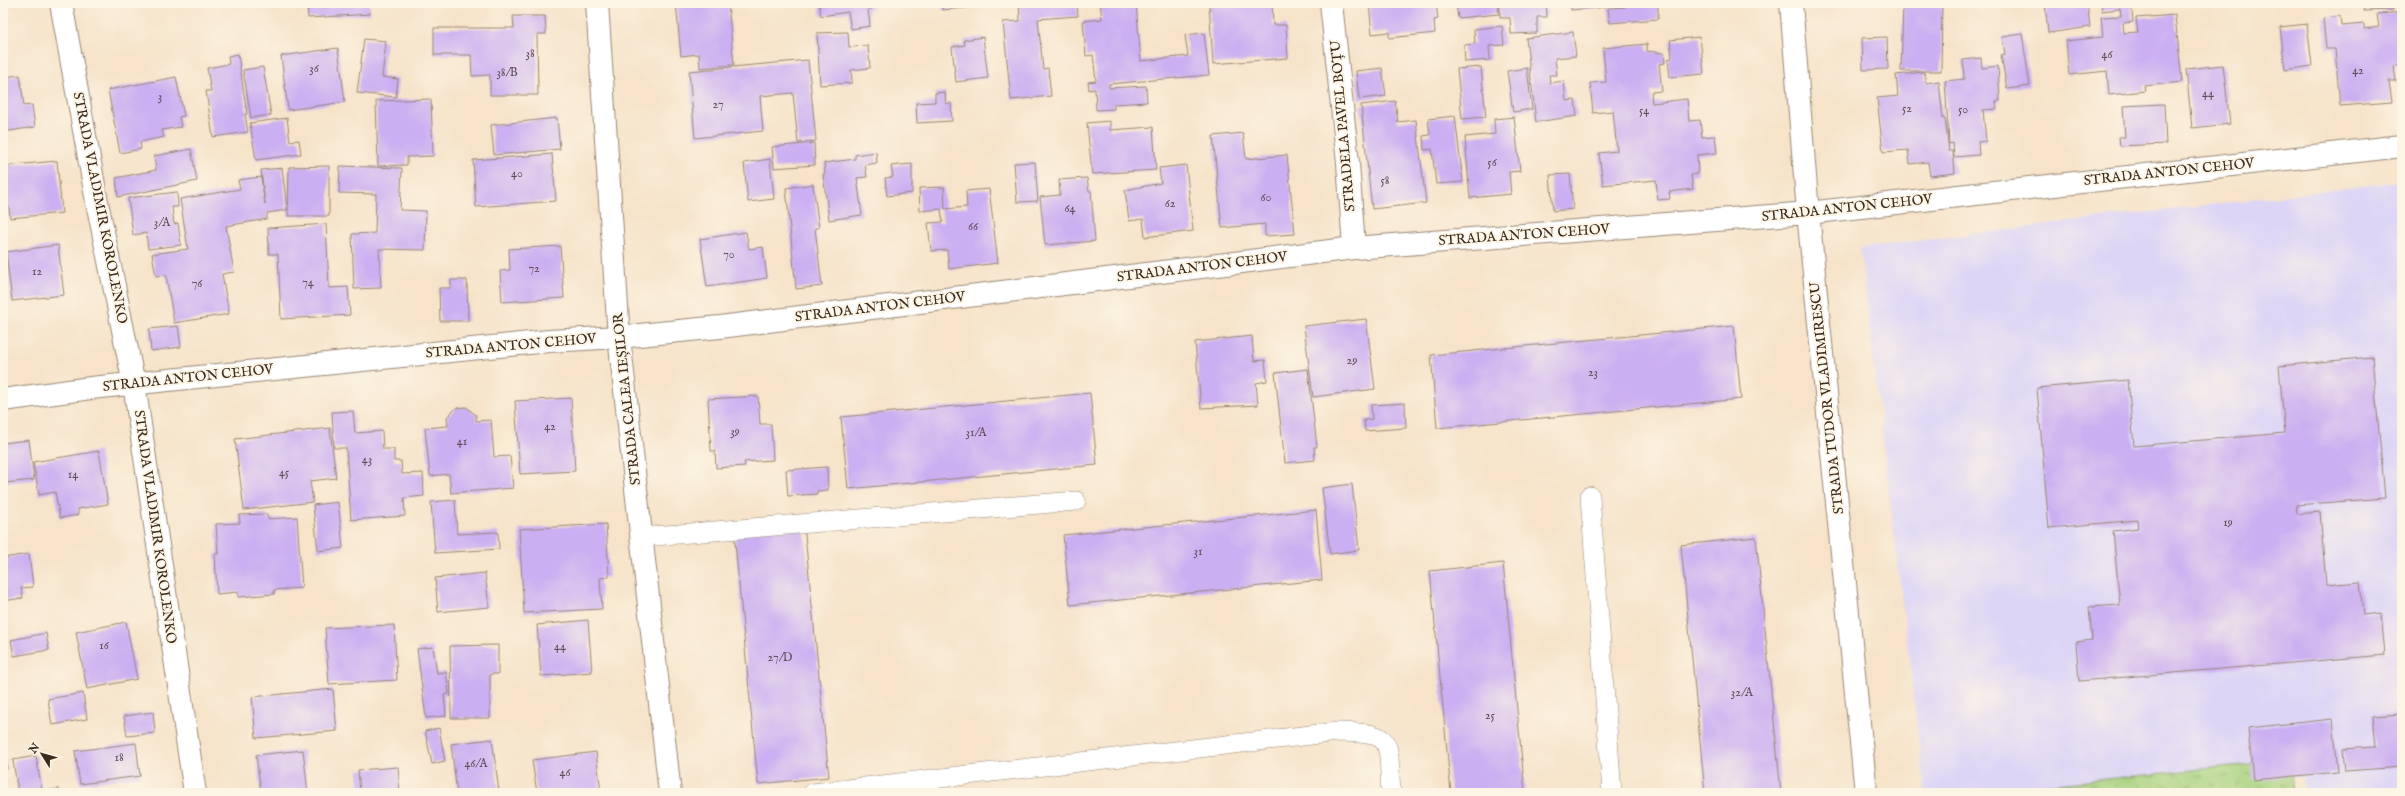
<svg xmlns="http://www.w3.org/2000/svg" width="2405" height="796" viewBox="0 0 2405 796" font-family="'IM FELL English',serif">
	<defs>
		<pattern id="park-tufts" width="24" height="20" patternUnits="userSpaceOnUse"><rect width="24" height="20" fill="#a7d17d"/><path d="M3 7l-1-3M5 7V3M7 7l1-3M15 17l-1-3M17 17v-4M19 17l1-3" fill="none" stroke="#89aa66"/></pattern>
	</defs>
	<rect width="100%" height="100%" fill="#fcf5e5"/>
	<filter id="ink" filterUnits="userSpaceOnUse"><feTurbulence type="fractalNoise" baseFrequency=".025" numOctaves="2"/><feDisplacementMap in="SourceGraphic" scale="8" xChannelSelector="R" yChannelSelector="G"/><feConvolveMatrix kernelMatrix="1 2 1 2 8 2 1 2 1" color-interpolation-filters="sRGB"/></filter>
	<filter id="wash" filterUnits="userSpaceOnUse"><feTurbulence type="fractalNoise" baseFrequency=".012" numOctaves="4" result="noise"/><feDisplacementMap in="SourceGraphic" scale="16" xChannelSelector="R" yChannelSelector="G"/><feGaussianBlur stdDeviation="0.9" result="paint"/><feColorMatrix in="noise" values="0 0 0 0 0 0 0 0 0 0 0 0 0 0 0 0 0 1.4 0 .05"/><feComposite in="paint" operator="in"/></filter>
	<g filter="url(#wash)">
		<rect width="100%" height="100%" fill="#f6e3c9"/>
		<path fill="#ddd5f6" d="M2402,181V793H2305L2303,777L2173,793H1925L1860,248Z"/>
		<path fill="url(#park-tufts)" stroke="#717e4e" d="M2290,760L2293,793H1970Z"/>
		<g id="blocks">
			<g fill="#caaff2">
				<path d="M307,3H369L370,14L308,18Z"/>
				<path d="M676,3H728L734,65L700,68L699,54L681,56Z"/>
				<path d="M819,3H871L872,9H868L870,26L851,29L848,12L821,16Z"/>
				<path d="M942,3H978V7L942,10Z"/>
				<path d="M1019,3H1077L1078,16L1038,19L1043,69L1048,68L1051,96L1011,100L1003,22L1020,21Z"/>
				<path d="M1100,3H1136L1141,61L1188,56L1185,35L1204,33L1209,75L1109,84V88L1146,86L1147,102L1114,104V109L1096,110L1095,89L1089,90L1088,82L1096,81L1093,55L1086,56L1083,21L1102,19Z"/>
				<path d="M1209,3H1272L1273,25H1286L1288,58L1213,64Z"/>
				<path d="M1369,3H1436L1438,19L1434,20L1435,33L1389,38V32L1372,34Z"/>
				<path d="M1456,3H1498L1499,14L1458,18Z"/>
				<path d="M1500,3H1546L1547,17H1537V33L1511,34L1510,18H1500Z"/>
				<path d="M1571,3H1606V7L1571,10Z"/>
				<path d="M1626,3H1658V19L1610,23L1608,8L1626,7Z"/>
				<path d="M1903,3H1942L1941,71H1901Z"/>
				<path d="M2045,3H2087L2090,27L2048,33Z"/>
				<path d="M2101,3H2131L2133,22L2123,23L2124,33L2138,32L2136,18L2175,15L2182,82L2144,86L2145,91L2109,95L2107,71L2069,75L2066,41L2103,37L2101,17L2121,16L2120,9L2102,11Z"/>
				<path d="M2363,3H2402V5L2393,6V10L2364,11Z"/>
				<path d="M2402,12V65L2394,66L2396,81H2389L2392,102L2340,106L2335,49H2326L2323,18L2340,16L2341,26L2364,24V29L2379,27L2377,14Z"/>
				<path d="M513,16H545L546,34H537L538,95H490V75L472,76L471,55H434V28H514Z"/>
				<path d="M2307,24L2312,66L2285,70L2280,27Z"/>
				<path d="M1502,26L1504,45L1489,46L1490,60L1465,62L1464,45L1475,44L1474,29Z"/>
				<path d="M848,32L849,47L868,46L870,68L851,70L852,83L820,85L817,33Z"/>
				<path d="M1573,32L1576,56L1555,58L1557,75H1549L1550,83L1564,81L1566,101L1575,100L1577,116L1536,122L1526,38Z"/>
				<path d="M2022,34L2030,86L2007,89L2001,55L2005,54L2002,37Z"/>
				<path d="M983,37L988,78L956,82L952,47L965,45L964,40Z"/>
				<path d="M1700,37L1704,74L1670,77L1668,59L1672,58L1670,40Z"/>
				<path d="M1887,37L1888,69L1863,70L1862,38Z"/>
				<path d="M364,39L386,41L382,77L398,79L396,97L357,93Z"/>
				<path d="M1647,44V51L1664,53L1665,63L1659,64L1662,91L1651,92L1652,103L1687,99L1689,121L1700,120L1702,137L1715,136L1717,153L1697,155L1698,174L1691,175L1693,189L1669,192L1670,199L1658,200L1656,180L1603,185L1599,153L1617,151L1613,111L1593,113L1590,83L1606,82L1603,48Z"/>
				<path d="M338,48L345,102L288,110L281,56Z"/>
				<path d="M238,54L247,114H245L248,132L213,137L206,91H211L207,68L229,64L228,56Z"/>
				<path d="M1981,58L1982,68L1998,66L2000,101H1996L1997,109L1983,110L1986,141L1978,142L1979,155L1954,157L1953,143L1949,144L1945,81L1964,79L1963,60Z"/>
				<path d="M808,60L816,141L798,143L793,93L760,96L763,131L695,138L689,71Z"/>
				<path d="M2223,65L2230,124L2192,128L2186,69Z"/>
				<path d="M263,67L271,115L251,118L243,70Z"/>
				<path d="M1481,67L1486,117L1462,119L1457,69Z"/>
				<path d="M1382,68L1386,96L1359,99L1356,71Z"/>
				<path d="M1527,68L1532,109L1513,112L1507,71Z"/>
				<path d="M1924,72L1926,83L1939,81L1943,119H1945L1949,151H1953L1955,173L1930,176L1928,162L1910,164L1908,150L1883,152L1877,98L1898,96L1896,75Z"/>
				<path d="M20,75L24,106L32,105L35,127L3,132V77Z"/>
				<path d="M176,77L184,116L179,117L181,127L162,130L164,137L140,142L141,149L120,153L108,90Z"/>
				<path d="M945,92L946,104L951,103L952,121L917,123L916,103L935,102V93Z"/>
				<path d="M431,99L433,156L407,157V165L378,166L376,101Z"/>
				<path d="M1395,101L1398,122L1416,120L1426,203L1372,209L1361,105Z"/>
				<path d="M2164,104L2166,144L2120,146L2119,137H2125L2123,106Z"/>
				<path d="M1455,116L1463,182L1436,184L1432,149L1424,150L1423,136L1430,135L1428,119Z"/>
				<path d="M1514,117L1520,171L1509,172L1511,194L1470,198L1465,137L1495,134L1494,119Z"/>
				<path d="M287,118L290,141L299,140L301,154L256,160L250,123Z"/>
				<path d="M557,118L560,149L494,155L491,125Z"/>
				<path d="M1110,121V130L1153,127L1156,170L1092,174L1087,123Z"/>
				<path d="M1243,133L1246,159L1287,155L1295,234L1265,236V224L1222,228L1213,136Z"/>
				<path d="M814,143L815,165L774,168L772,147Z"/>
				<path d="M191,149L197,181L118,197L116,178L156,170L154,156Z"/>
				<path d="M876,152L877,163L865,165L867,177L857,178L862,215L829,220L823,174H825L824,163L855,159V155Z"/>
				<path d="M552,154L556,201L476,207L473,160Z"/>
				<path d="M770,159L774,199L748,202L744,163Z"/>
				<path d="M57,161L62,213L10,218L9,207L3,208V166Z"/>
				<path d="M1035,162L1038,201L1017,202L1014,163Z"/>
				<path d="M912,164V193L887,196L885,178L893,177L891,166Z"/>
				<path d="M1186,165L1193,231L1145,237L1143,219L1129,221L1125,190L1161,183L1159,168Z"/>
				<path d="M329,166V216H288L289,167Z"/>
				<path d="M340,166L402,168L400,210L426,211L425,250L379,249L381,288L354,289L352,234L375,233L376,194L339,193Z"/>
				<path d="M282,168L287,210L267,213V219L226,226L234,272L222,274L229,314L174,323L166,275L156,276L152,254L188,249L180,199L240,189L238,180L261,177L265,204L261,170Z"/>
				<path d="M1570,174L1573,209L1553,211L1550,175Z"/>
				<path d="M1087,178L1089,191H1091L1095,241L1045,245L1040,197L1060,195L1059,180Z"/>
				<path d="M813,184L819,228H815L822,286L796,289L786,188Z"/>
				<path d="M944,187L945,209L967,207L966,191L989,189L998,263L949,269L947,250L931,251L928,223L943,222L941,209L920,211L919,188Z"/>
				<path d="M177,192L178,207H172L174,224L178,223L181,245L148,249L146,233L133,235L128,198Z"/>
				<path d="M326,224L329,288L348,287L350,315L281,319L278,254H269L268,228Z"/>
				<path d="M746,232L749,249L763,247L767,278L707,287L700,239Z"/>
				<path d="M58,245L64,295L12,301L6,252Z"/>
				<path d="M560,246L564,298L502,302L500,271L510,270L509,249Z"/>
				<path d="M451,280H467L468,321H440L439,288H451Z"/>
				<path d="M1366,319L1375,389L1313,397L1304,326Z"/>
				<path d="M178,326L181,347L151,351L149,329Z"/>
				<path d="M1734,326L1741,399L1437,428L1431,355Z"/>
				<path d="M1252,336L1254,361L1265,360L1267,381L1256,383L1258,405L1201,408L1195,342Z"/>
				<path d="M2372,357L2385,498L2296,505L2297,514L2320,512L2326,585L2360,582L2363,615L2381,613L2385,655L2079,681L2076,642L2092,640L2089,607L2120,605L2113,531L2139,528L2138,520L2049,528L2037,388L2128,380L2134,446L2285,433L2279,366Z"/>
				<path d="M1308,369L1317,447H1314L1315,460L1285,463L1275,373Z"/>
				<path d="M1090,393L1097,465L848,489L841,417Z"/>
				<path d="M758,396L760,424H771L773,460L744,462L745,466L716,468L715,451H711L708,399Z"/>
				<path d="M571,398L575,471L520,474L515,401Z"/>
				<path d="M1405,403L1406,428L1365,431L1364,420L1372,419L1371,405Z"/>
				<path d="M466,407L476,415V421L491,420L494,457L510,456L513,488L451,493L449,474L430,476L425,428L448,426L447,417L456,408Z"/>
				<path d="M353,411L355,433L382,431L383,449H394V461H401L402,474L423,473L424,496L404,498L405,516L351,520L346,448H334L332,412Z"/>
				<path d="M330,428L336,478L310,481L313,502L244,510L235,439Z"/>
				<path d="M29,440L34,480L4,483L3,443Z"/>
				<path d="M99,451L108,504L78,509V515L60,518L55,492L39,495L33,462Z"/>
				<path d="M827,467L828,490L817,491V494L788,496L786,470Z"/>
				<path d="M1352,484L1359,550L1330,554L1322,488Z"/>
				<path d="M455,500L457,534L498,532L499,549L435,553L431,502Z"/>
				<path d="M338,502L343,548L318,551L313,505Z"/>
				<path d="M1316,510L1322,580L1070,605L1063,535Z"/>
				<path d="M267,514L268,519L297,517L302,588L274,590V594L238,597V592L217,594L215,554H218L216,524L240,523L239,515Z"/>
				<path d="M606,524L609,577L600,578L602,609L524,613L519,529Z"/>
				<path d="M804,525L829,777L758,784L734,532Z"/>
				<path d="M1756,537L1781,793H1705L1681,545Z"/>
				<path d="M29,554L33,587L21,588L23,598L3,601V558Z"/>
				<path d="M1503,563L1525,793H1451L1430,571Z"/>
				<path d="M485,573L489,607L438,612L435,578Z"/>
				<path d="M588,620L592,672L541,676L537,625Z"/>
				<path d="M126,622L137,679L87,689L76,632Z"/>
				<path d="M394,625L397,680L329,684L325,628Z"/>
				<path d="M46,633L49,650L14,656L11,640Z"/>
				<path d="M498,645V674H490V718H451L450,646Z"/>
				<path d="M433,647L437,673L446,672L449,694L444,695L446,716L426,718L417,649Z"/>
				<path d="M333,689L337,731L256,738L252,697Z"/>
				<path d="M83,693L87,719L52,725L48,699Z"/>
				<path d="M153,712L155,733L127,736L124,716Z"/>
				<path d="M2402,714V767L2345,771L2343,749L2375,747L2372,716Z"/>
				<path d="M2333,719L2338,772L2253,780L2248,728Z"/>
				<path d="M439,728L445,761L432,764L425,731Z"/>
				<path d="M492,739L499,791L457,793L451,744Z"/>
				<path d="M136,743L140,776L80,784L75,751Z"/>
				<path d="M3,747L7,769L3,770Z"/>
				<path d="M303,750L308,793H261L256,755Z"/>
				<path d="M596,752L601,793H537L532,760Z"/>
				<path d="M36,756L42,791L59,789V793H18L13,760Z"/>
				<path d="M398,767L400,793H360L358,770Z"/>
			</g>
		</g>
	</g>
	<g filter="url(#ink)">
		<use href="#blocks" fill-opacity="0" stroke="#988674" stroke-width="1"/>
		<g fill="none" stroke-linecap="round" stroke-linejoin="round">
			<g stroke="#988674" stroke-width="20">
				<g id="lane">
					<path d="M1590,496L1612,793"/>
					<path d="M642,537L1076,501"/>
					<path d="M813,793L1337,732C1397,733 1387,739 1391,793"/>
				</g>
			</g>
			<g stroke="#988674" stroke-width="24">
				<g id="street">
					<path d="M61,3L97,202L134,384L195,793"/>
					<path d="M1331,3L1348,163L1354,248"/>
					<path d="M1791,3L1808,213L1866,793"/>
					<path d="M3,400L91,388L549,341L619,337L720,327L1354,248L1808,213L2402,146"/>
				</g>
			</g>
			<g stroke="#988674" stroke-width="24">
				<path id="secondary" d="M597,3L619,337L670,793"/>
			</g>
			<use href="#lane" stroke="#fff" stroke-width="19"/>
			<use href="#street" stroke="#fff" stroke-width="22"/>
			<use href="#secondary" stroke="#fff" stroke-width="22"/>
		</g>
	</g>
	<g text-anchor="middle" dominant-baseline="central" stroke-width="4" stroke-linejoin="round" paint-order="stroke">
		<g font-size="12" fill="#5f4b53">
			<text x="530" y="53">38</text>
			<text x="2107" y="54">46</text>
			<text x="314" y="68">36</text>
			<text x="2358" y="70">42</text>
			<text x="507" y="72">38/B</text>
			<text x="2208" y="93">44</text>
			<text x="160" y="96">3</text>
			<text x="718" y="104">27</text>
			<text x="1907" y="108">52</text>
			<text x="1963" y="109">50</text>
			<text x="1644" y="110">54</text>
			<text x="1492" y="162">56</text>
			<text x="517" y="173">40</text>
			<text x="1385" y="180">58</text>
			<text x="1266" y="197">60</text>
			<text x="1170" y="203">62</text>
			<text x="1070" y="208">64</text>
			<text x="162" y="222">3/A</text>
			<text x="973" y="226">66</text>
			<text x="729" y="254">70</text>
			<text x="534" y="268">72</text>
			<text x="37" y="271">12</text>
			<text x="308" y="282">74</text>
			<text x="197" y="283">76</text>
			<text x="1352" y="360">29</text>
			<text x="1593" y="372">23</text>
			<text x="550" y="426">42</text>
			<text x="735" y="431">39</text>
			<text x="976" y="432">31/A</text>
			<text x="462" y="441">41</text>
			<text x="367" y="459">43</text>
			<text x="284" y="472">45</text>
			<text x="73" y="474">14</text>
			<text x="2228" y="522">19</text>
			<text x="1198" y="551">31</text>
			<text x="104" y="645">16</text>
			<text x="560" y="646">44</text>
			<text x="780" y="657">27/D</text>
			<text x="1742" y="692">32/A</text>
			<text x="1490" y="715">25</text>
			<text x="119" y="757">18</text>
			<text x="476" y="763">46/A</text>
			<text x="565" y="772">46</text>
		</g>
		<g font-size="14" fill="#3b2a1e" stroke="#fcf5e5">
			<text transform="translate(1343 126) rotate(-95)">STRADELA PAVEL BOȚU</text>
			<text transform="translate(2169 172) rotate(-6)">STRADA ANTON CEHOV</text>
			<text transform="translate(100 208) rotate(79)">STRADA VLADIMIR KOROLENKO</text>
			<text transform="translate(1847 208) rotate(-6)">STRADA ANTON CEHOV</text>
			<text transform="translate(1524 235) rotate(-4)">STRADA ANTON CEHOV</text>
			<text transform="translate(1202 267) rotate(-7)">STRADA ANTON CEHOV</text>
			<text transform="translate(880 307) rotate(-7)">STRADA ANTON CEHOV</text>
			<text transform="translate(511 346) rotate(-5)">STRADA ANTON CEHOV</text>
			<text transform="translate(188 378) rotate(-6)">STRADA ANTON CEHOV</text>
			<text transform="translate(1827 398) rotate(-96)">STRADA TUDOR VLADIMIRESCU</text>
			<text transform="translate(627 399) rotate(-96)">STRADA CALEA IEȘILOR</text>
			<text transform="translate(155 527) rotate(82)">STRADA VLADIMIR KOROLENKO</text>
		</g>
	</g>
	<rect width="2405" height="796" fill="none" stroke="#fcf5e5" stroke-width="16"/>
	<g transform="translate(42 754) rotate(307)" stroke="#fcf5e5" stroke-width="3" paint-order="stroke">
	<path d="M0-3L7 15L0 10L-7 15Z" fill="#3b2a1e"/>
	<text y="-6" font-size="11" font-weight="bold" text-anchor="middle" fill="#3b2a1e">N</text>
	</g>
</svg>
